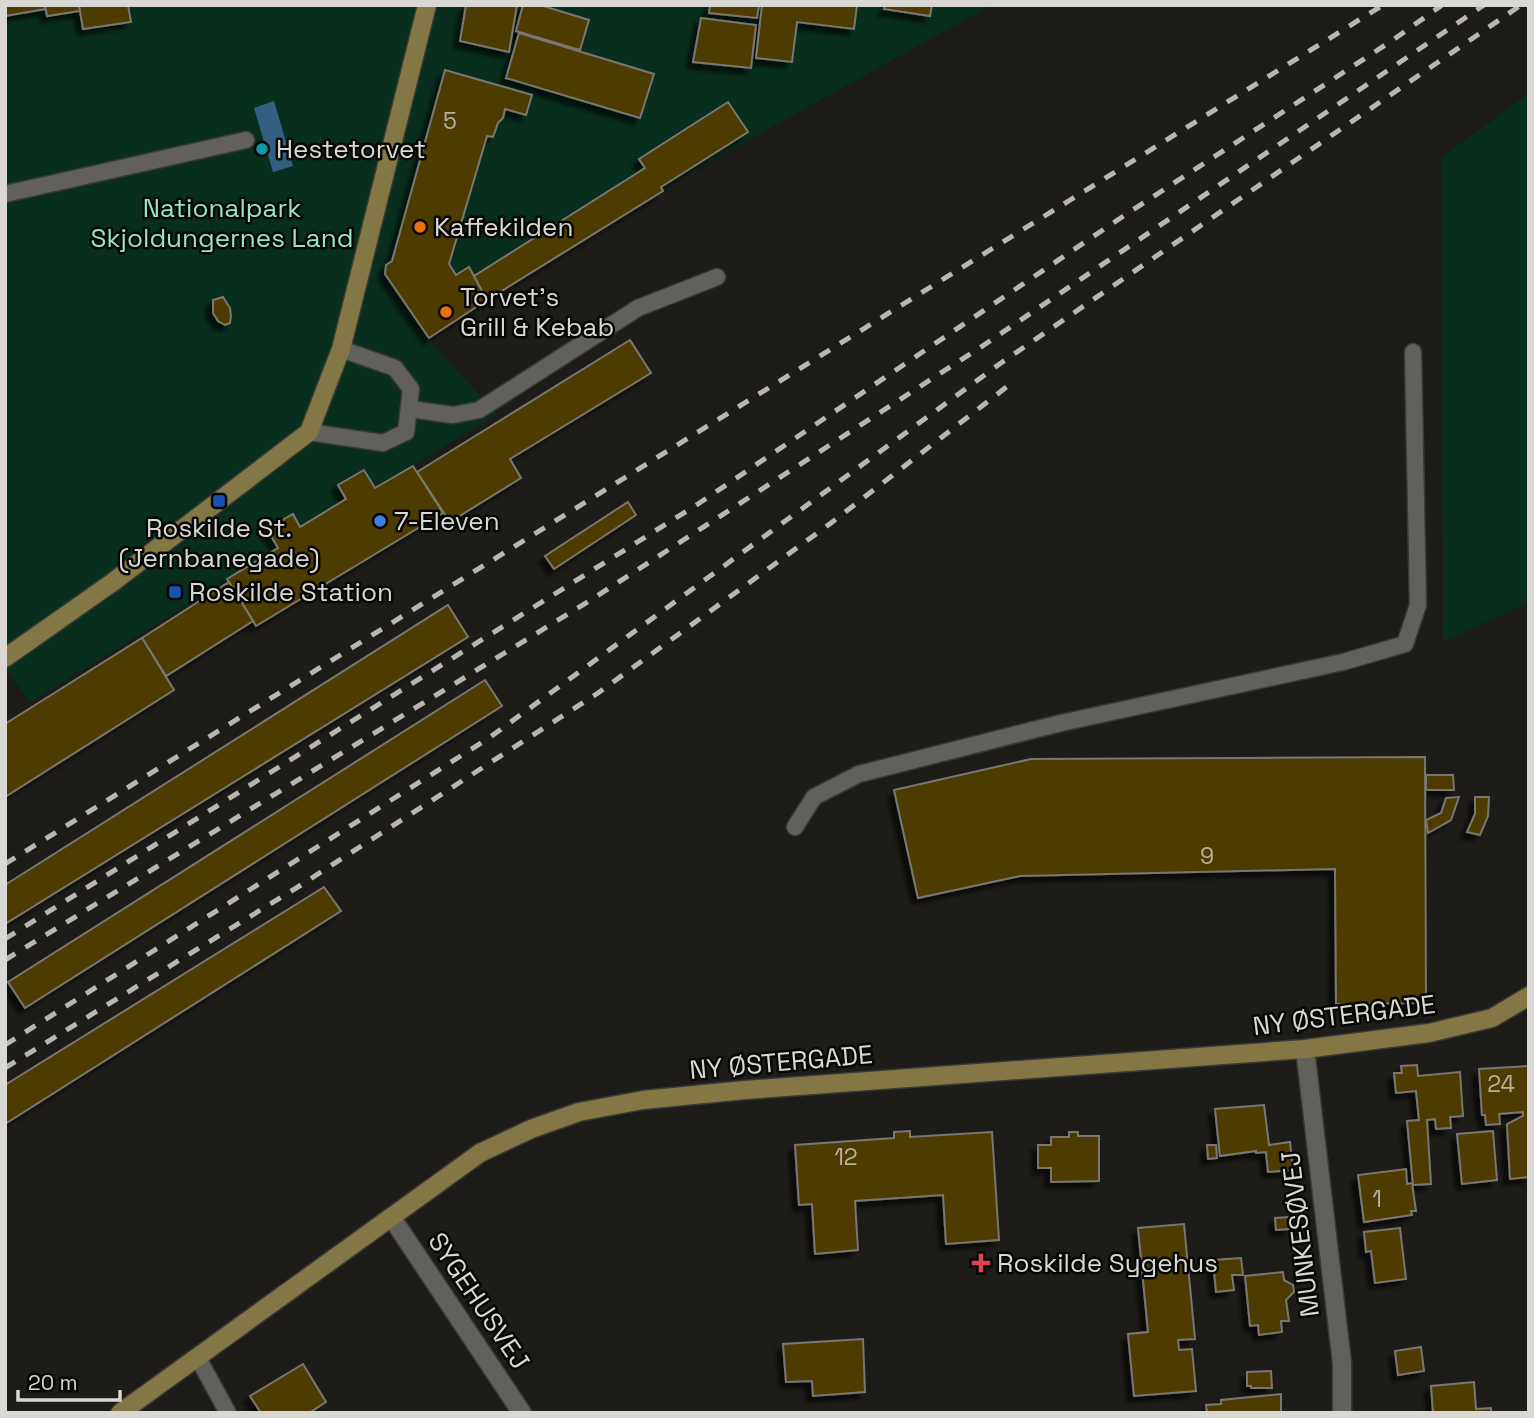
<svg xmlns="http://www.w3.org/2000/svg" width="1534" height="1418" viewBox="0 0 1534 1418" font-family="'Space Grotesk',sans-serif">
	<defs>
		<filter id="shadow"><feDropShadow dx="-6" dy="6" stdDeviation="2" flood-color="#0009"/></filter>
	</defs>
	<rect width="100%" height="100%" fill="#1e1c18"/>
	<g fill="#082e1d">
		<path d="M5,5H992L415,325L497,414L30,702L5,668Z"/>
		<path d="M1529,93V603L1443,642L1442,157Z"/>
	</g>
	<path fill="#355f82" d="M274,101L293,166L273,172L254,108Z"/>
	<g fill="#4d3a00" stroke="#797772" stroke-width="2" filter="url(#shadow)">
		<path d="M5,5H45L46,9L5,16Z"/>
		<path d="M45,5H79L80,11L47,16Z"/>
		<path d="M79,5H128L131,22L83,29Z"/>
		<path d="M466,5H517L509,52L460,41Z"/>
		<path d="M523,5H540L589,20L580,50L516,31Z"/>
		<path d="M710,5H759L757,18L709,13Z"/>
		<path d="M762,5H857L854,29L797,22L792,62L756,58Z"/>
		<path d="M885,5H932L930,16L884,9Z"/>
		<path d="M701,18L756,25L751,68L693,62Z"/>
		<path d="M519,33L654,74L640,118L506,78Z"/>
		<path d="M445,70L532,95L526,115L505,109L503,118L498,123L493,137L487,136L449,264L456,275L469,267L487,300L429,338L385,274L386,265L392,261Z"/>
		<path d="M728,102L748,132L661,187L663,191L487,300L474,276L645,168L639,159Z"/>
		<path d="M223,297L230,308L231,316L230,323L225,325L218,321L213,313V300Z"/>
		<path d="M630,340L651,373L510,459L521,478L450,522L417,472Z"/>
		<path d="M413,466L443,513L256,626L227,579L278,548L267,529L293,514L300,527L346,499L338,485L364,470L375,488Z"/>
		<path d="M628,502L636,515L554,569L545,556Z"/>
		<path d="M229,582L253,621L166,676L142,638Z"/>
		<path d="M448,605L468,637L5,924V885Z"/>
		<path d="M142,638L174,690L5,797V724Z"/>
		<path d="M485,680L502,706L25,1008L8,982Z"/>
		<path d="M1425,757L1426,1003L1336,1004L1335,869L1020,876L918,898L894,790L1031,759Z"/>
		<path d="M1426,775H1453L1454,790H1426Z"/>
		<path d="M1459,797L1451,820L1428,833L1426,820L1441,813L1446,798Z"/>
		<path d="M1475,797H1489L1488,816L1480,835L1467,832L1475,814Z"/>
		<path d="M324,887L341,911L5,1124V1085Z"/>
		<path d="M1417,1065L1418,1076L1460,1072L1463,1116L1450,1117L1451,1128L1436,1129L1435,1119L1427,1120L1431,1184L1413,1185L1407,1121L1419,1120L1416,1091L1396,1093L1394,1073H1402L1401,1066Z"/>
		<path d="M1529,1066V1177L1510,1179L1507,1124L1523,1116V1112L1499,1114L1500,1124L1486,1125L1485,1115H1482L1479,1069Z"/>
		<path d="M1264,1105L1269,1145L1290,1142L1293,1170L1268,1172L1266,1152L1256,1153V1151L1220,1156L1215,1109Z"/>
		<path d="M910,1131V1137L992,1132L999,1240L946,1244L943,1195L855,1201L858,1250L815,1254L812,1204L799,1205L795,1145L894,1138V1132Z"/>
		<path d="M1493,1131L1497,1180L1462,1184L1457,1134Z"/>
		<path d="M1069,1132H1078V1136H1099V1181L1051,1182V1168H1038V1145H1051V1137H1069Z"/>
		<path d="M1207,1145H1216L1217,1158L1208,1159Z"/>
		<path d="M1406,1169L1407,1184L1412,1183L1416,1211H1411L1412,1215L1364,1222L1358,1175Z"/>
		<path d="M1289,1217L1290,1229L1276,1230L1275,1218Z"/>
		<path d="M1184,1224L1195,1339L1178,1340L1179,1350L1192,1349L1196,1391L1134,1396L1128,1334L1148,1332L1138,1228Z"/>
		<path d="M1400,1228L1406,1279L1375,1283L1371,1251L1366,1252L1364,1232Z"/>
		<path d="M1241,1258L1243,1275H1232L1234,1290L1216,1292L1213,1260Z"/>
		<path d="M1283,1272L1284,1280L1293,1285L1294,1292L1286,1300L1289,1321H1281L1282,1332L1259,1335L1258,1325L1250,1326L1245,1276Z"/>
		<path d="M863,1339L865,1392L813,1396L812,1381L786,1382L783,1344Z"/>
		<path d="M1421,1347L1424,1371L1398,1375L1395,1351Z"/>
		<path d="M303,1364L326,1402L309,1413H261L250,1396Z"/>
		<path d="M1271,1371L1272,1388H1251V1386H1247V1372Z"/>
		<path d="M1474,1382L1476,1409L1491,1408V1413H1433L1431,1386Z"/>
		<path d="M1281,1394V1412L1302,1413H1207L1206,1405L1221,1404V1400Z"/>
	</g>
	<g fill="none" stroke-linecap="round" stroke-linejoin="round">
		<g stroke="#3a3936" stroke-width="19">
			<g id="lane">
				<path d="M5,194L246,140"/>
				<path d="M410,409L453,415L479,410L638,308L717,277"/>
				<path d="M309,432L383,443L406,432L411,389L395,368L341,349"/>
				<path d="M795,827L814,797L859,774L1061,723L1343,662L1405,644L1418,605L1413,352"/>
				<path d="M198,1358L228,1413"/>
			</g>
		</g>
		<g stroke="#3a3936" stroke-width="21">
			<g id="street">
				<path d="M1305,1049L1342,1363V1413"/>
				<path d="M392,1218L522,1413"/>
			</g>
		</g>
		<g stroke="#3a3936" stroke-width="21">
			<g id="secondary">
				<path d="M5,658L113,582L309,432L341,349L427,5"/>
				<path d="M120,1413L480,1153L531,1129L579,1112L643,1100L745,1090L1305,1049L1429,1033L1492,1018L1529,996"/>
			</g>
		</g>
		<use href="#lane" stroke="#62605c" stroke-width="16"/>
		<use href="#street" stroke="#62605c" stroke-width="18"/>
		<use href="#secondary" stroke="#837745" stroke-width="18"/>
		<g stroke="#b8b6b3" stroke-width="5" stroke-dasharray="12 12" stroke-linecap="butt">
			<path d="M5,864L1383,5"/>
			<path d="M5,939L698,504L1122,217L1393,40L1442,5"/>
			<path d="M5,960L594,598L984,345L1484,5"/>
			<path d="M5,1045L489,738L1001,363L1521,5"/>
			<path d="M5,1068L301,885L598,693L831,523L1013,382"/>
		</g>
	</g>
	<circle fill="#0f9aa8" stroke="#070706" stroke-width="2.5" cx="262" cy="149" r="7"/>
	<g fill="#e8710a" stroke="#070706" stroke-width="2.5">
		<circle cx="420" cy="227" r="7"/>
		<circle cx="446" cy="312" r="7"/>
	</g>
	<g fill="#1a4fb4" stroke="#070706" stroke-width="2.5">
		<rect x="212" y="494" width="14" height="14" rx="3.5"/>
		<rect x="168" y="585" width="14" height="14" rx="3.5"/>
	</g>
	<circle fill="#3f7fe0" stroke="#070706" stroke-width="2.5" cx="380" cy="521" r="7"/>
	<path fill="#e0444e" stroke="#070706" stroke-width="2.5" d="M977.5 1252.5h7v7h7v7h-7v7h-7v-7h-7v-7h7z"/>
	<g text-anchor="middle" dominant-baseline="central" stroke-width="5" stroke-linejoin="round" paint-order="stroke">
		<g font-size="23" fill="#b6b0a0">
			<text x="450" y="121">5</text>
			<text x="1207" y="856">9</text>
			<text x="1501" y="1084">24</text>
			<text x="846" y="1157">12</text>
			<text x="1377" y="1199">1</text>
		</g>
		<g font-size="26" fill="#d9d8d5" stroke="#070706" text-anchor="start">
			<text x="276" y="149">Hestetorvet</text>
			<text x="434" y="227">Kaffekilden</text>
			<text x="460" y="297">Torvet's<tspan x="460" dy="30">Grill &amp; Kebab</tspan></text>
			<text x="394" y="521">7-Eleven</text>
			<text x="219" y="528" text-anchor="middle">Roskilde St.<tspan x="219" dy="30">(Jernbanegade)</tspan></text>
			<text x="189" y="592">Roskilde Station</text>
			<text x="997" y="1263">Roskilde Sygehus</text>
		</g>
		<g font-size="26" fill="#94e8bc" stroke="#070706">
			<text x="222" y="208">Nationalpark<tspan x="222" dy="30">Skjoldungernes Land</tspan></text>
		</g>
		<g font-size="26" fill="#d9d8d5" stroke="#070706">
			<text transform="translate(1344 1015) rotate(-7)">NY ØSTERGADE</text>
			<text transform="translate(781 1062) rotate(-5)">NY ØSTERGADE</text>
			<text transform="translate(1300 1234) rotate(-97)">MUNKESØVEJ</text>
			<text transform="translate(479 1301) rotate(56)">SYGEHUSVEJ</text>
		</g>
	</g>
	<rect width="1534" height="1418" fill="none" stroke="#d9d8d5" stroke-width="14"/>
	<path d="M18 1390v10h102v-10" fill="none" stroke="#d9d8d5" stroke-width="3.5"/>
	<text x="28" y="1390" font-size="21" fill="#d9d8d5" stroke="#070706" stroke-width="5" paint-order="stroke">20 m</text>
</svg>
